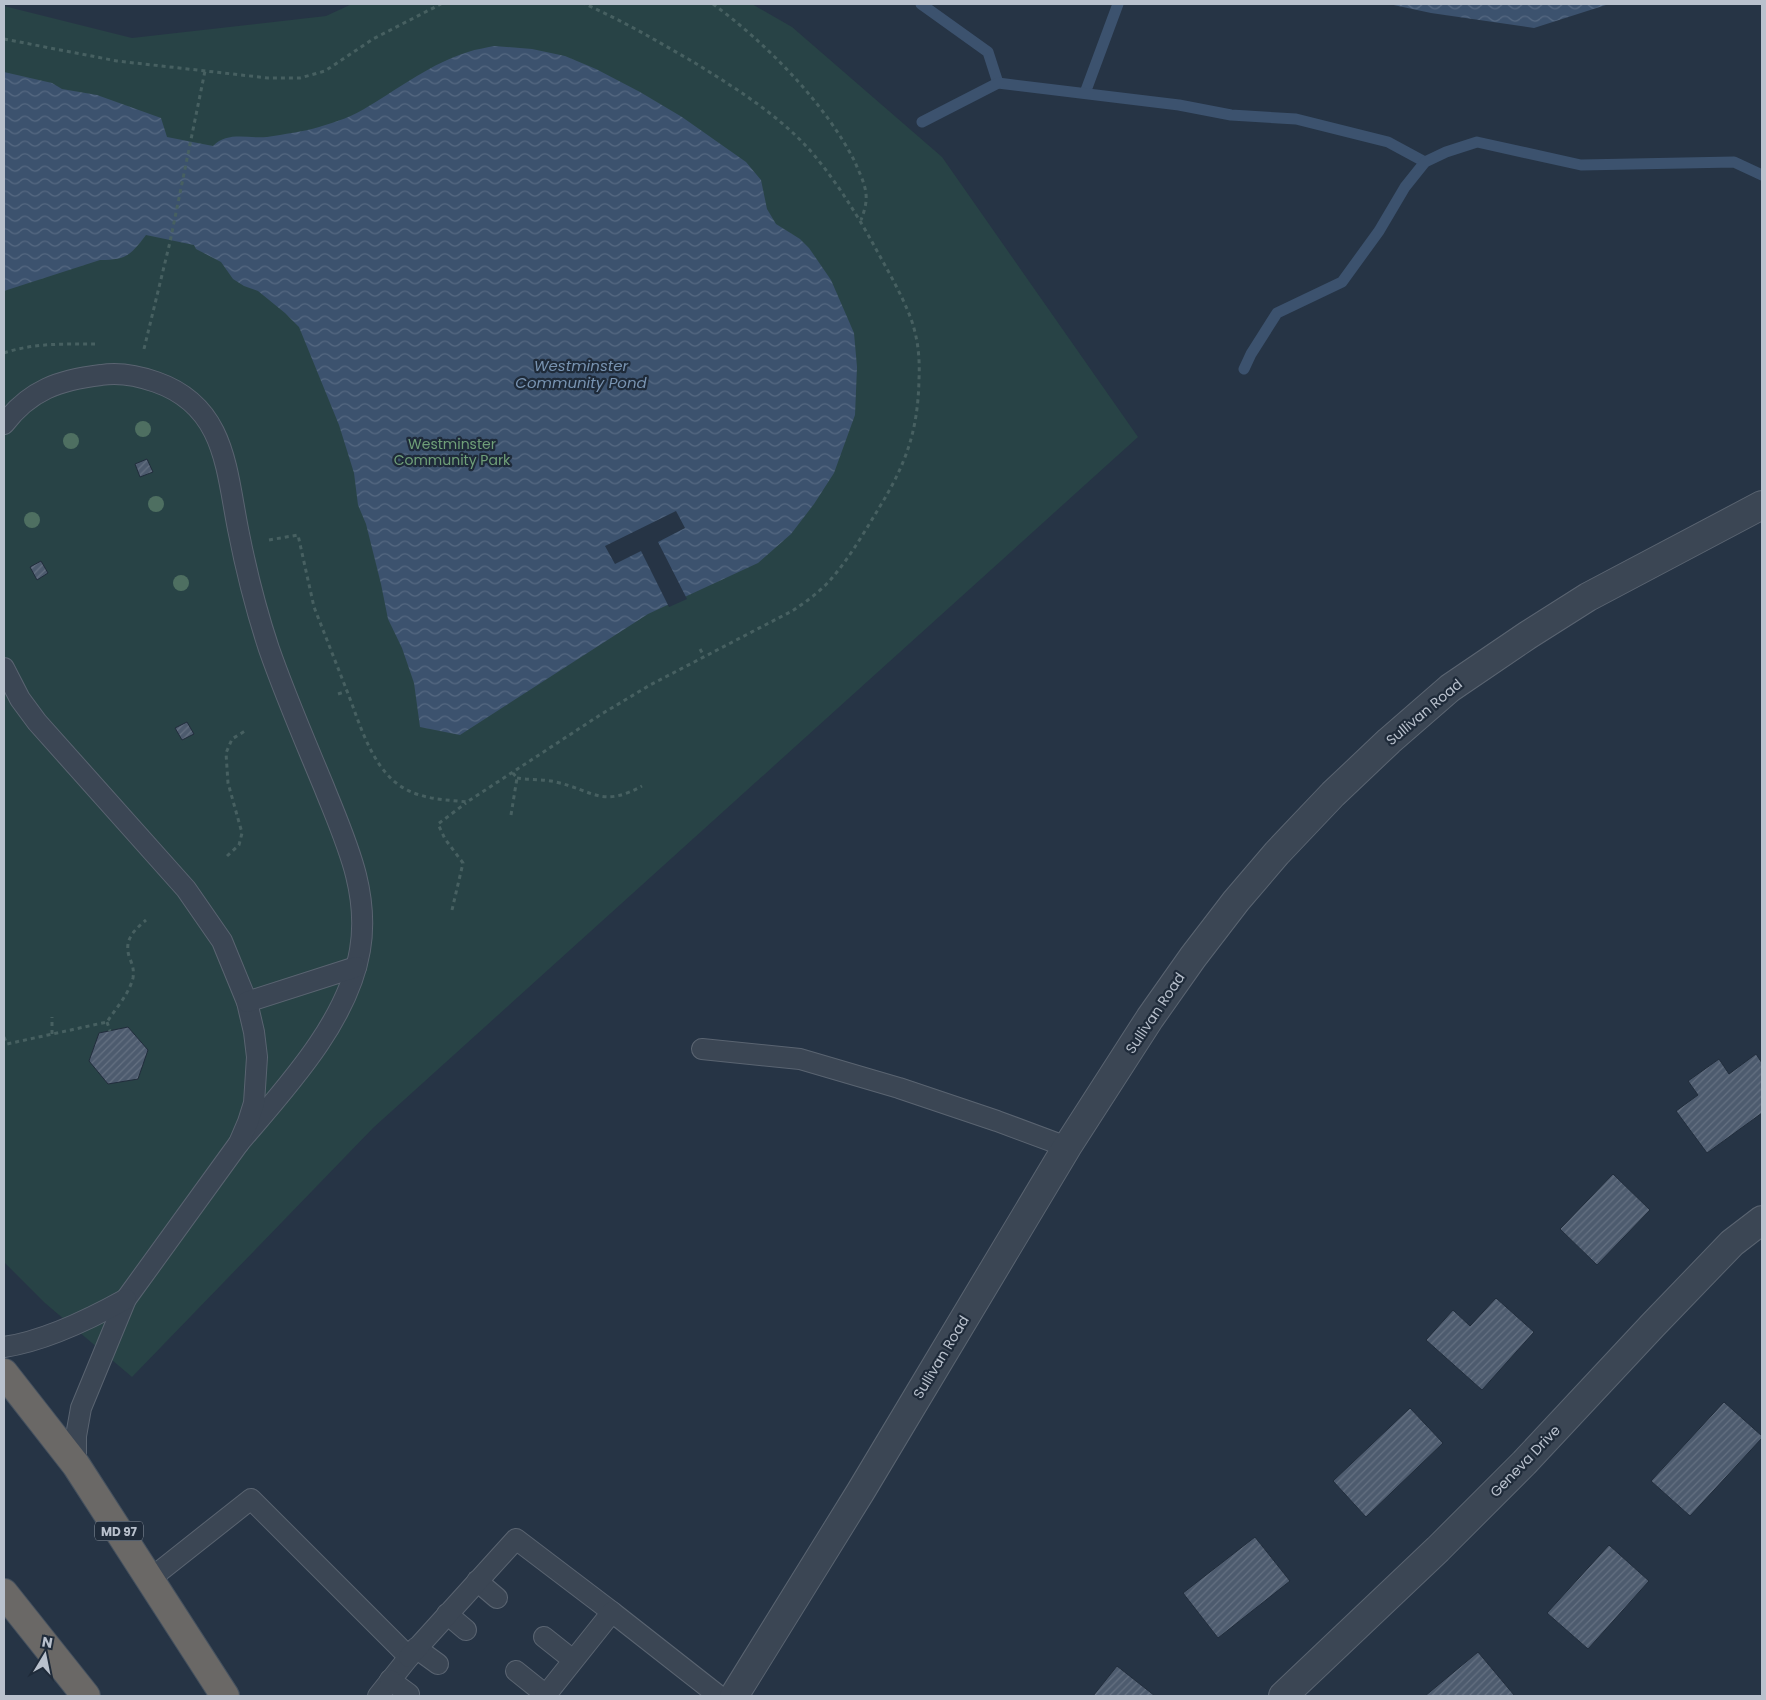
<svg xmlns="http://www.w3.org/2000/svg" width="1766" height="1700" viewBox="0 0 1766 1700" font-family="Poppins,sans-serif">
	<defs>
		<pattern id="water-waves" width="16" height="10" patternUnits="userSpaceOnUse" patternTransform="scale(1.25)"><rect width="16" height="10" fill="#3c526e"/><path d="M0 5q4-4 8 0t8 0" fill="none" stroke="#566982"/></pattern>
		<pattern id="building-hatch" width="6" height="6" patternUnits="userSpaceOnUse" patternTransform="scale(1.25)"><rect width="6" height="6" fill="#4d5b6e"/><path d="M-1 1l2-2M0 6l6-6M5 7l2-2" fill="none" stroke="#657182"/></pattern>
	</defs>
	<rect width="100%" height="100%" fill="#263445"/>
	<path fill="#284346" d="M352,4H752L792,27L942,157L1138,437L373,1128L132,1377L45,1303L4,1262V6L132,38L326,16Z"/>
	<g fill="url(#water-waves)">
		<path d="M1389,4H1609L1534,28L1431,13Z"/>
		<path d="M494,46L532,49L565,56L596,69L640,92L682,117L746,162L761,180L767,209L776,224L800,239L809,248L831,280L854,333L857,367L855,415L834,473L814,504L791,534L758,563L648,614L460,735L420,727L414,683L402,648L388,619L381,584L366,524L358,505L354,473L339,425L299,327L285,313L258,291L244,286L233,279L221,262L196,249L194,245L146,235C130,256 126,260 100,260L4,291V72L52,83L62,89L97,95L161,118L167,137L213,146C228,131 248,139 267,137C284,134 303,132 319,127C336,122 354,116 369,106C401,87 432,63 468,52C476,49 486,48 494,46Z"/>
	</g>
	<path fill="#263445" d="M676,511L685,528L658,542L687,599L669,607L641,551L615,564L605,546Z"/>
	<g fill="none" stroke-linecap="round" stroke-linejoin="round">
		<g stroke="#3c526e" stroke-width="11">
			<path d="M921,4L988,52L998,83"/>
			<path d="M1085,93L1118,4"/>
			<path d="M922,122L998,83L1179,105L1231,115L1296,119L1388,142L1425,162"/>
			<path d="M1244,369L1251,354L1277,313L1342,282L1379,231L1405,187L1425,162L1446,152L1477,142L1581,165L1734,162L1762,175"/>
		</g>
	</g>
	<g fill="url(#building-hatch)" stroke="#212d3c">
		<path d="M147,459L153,472L140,477L135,464Z"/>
		<path d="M41,561L48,573L37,580L30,567Z"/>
		<path d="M187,722L194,734L182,740L175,728Z"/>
		<path d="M128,1027L148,1050L138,1079L108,1084L89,1061L99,1033Z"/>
		<path d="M1756,1054L1762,1063V1113L1707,1153L1676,1111L1698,1095L1688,1081L1719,1059L1729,1074Z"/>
		<path d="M1613,1174L1650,1210L1597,1265L1560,1229Z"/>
		<path d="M1496,1298L1534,1332L1482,1390L1426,1340L1453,1310L1470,1326Z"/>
		<path d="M1724,1402L1762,1436V1438L1690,1516L1651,1481Z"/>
		<path d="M1410,1408L1443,1443L1366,1517L1333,1481Z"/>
		<path d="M1255,1537L1290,1581L1218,1638L1183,1593Z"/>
		<path d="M1609,1545L1649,1581L1588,1649L1547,1613Z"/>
		<path d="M1478,1652L1514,1695L1512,1696H1425Z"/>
		<path d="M1117,1666L1155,1696H1093Z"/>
	</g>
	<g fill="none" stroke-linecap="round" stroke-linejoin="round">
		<g stroke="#5a6471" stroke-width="22">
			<g id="service">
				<path d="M4,424C30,390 59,380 101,375C119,372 139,376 156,382C225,406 226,468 238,529C246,570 256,610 269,649C285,695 305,741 324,787C345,840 370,891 360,950C348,1022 285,1089 239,1143"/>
				<path d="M4,668L20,699L37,722L186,889L222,941L247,1002L254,1032L257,1057L254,1103L248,1122L239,1143L126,1299L81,1408L76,1436V1465"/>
				<path d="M247,1002L356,967"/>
				<path d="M702,1049L800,1059L899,1088L997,1121L1067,1147"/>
				<path d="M4,1347C45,1341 90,1319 126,1299"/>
				<path d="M150,1579L251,1499L409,1657L378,1696"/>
				<path d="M477,1581L497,1598"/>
				<path d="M447,1614L466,1630"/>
				<path d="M544,1637L573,1660"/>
				<path d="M416,1648L438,1664"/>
				<path d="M409,1657L516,1539L612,1612"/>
				<path d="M516,1671L546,1695"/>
				<path d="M390,1680L409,1694"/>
				<path d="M545,1696L612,1612L719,1696"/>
			</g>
		</g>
		<g stroke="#5a6471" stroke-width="30">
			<path id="minor" d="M1283,1696L1438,1549L1524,1463L1653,1325L1732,1243L1762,1220"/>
		</g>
		<g stroke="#5a6471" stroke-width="30">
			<path id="tertiary" d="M734,1696L861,1491L1067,1147L1150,1018L1193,957L1236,901L1277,853L1333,794L1389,741L1450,688L1528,635L1588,597L1762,505"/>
		</g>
		<g stroke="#45515f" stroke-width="30">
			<g id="trunk">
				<path d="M4,1373L76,1465L225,1696"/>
				<path d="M4,1593L86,1696"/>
			</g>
		</g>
		<g stroke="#476061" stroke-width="3" stroke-dasharray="4 4" stroke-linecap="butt">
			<path d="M713,4C766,43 825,103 855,162C859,172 865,183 866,194C867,203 864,212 861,220"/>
			<path d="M4,39L117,61L268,78H300L325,71L373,39L441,4"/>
			<path d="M144,349L170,242L205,71"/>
			<path d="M4,353C33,343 64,344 95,344"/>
			<path d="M269,540L298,535L314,607L347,691"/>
			<path d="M700,649L704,656"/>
			<path d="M338,694L347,691C362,729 375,783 420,795C435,800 451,800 467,802L600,715L650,685L792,611C806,602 821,591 832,578C850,557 865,531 879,508C906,464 918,431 919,379C920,359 918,338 911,319C901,292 885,266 871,240C852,206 822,159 793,133C764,106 729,84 695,63C659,42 623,21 585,4"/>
			<path d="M517,778C530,780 544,779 556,782C594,791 602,808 642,786"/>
			<path d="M511,815L517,778L512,772"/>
			<path d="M227,856L239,845L242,833L228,783L226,753L232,739L245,731"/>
			<path d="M452,910L463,863L445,839L438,824L466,803"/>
			<path d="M107,1022L110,1031"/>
			<path d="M52,1034V1017"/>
			<path d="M4,1037L7,1044L107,1022C116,1008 129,994 133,978C134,971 133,966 130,959C123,941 133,931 146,920"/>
		</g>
		<use href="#service" stroke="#3b4654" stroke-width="20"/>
		<use href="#minor" stroke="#3b4654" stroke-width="28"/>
		<use href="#tertiary" stroke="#3b4654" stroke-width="28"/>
		<use href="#trunk" stroke="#6a6866" stroke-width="28"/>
	</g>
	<g fill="#4e6f61">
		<circle cx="143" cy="429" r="8"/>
		<circle cx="71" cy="441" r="8"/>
		<circle cx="156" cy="504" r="8"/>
		<circle cx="32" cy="520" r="8"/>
		<circle cx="181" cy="583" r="8"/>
	</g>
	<g text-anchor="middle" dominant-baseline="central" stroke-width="4.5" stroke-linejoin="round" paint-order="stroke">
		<rect fill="#1f2b3a" stroke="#8b94a1" stroke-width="1" x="95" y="1521.5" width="48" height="19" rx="4"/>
		<g font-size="12" font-weight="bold" fill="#b9c1cd">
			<text x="119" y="1531">MD 97</text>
		</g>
		<g font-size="14" fill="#6f9f78" stroke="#1f2b3a">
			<text x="452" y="444">Westminster<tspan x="452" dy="16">Community Park</tspan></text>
		</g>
		<g font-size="14" fill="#b9c1cd" stroke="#1f2b3a">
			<text transform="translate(1424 712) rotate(-40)">Sullivan Road</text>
			<text transform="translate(1155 1013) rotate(-56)">Sullivan Road</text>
			<text transform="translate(941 1357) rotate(-59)">Sullivan Road</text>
			<text transform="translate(1525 1461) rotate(-46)">Geneva Drive</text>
		</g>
		<g font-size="15" font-style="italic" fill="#7893b1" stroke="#1f2b3a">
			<text x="581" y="365">Westminster<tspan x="581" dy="17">Community Pond</tspan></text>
		</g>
	</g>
	<rect width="1766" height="1700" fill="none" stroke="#b9c1cd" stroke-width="10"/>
	<g transform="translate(45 1655) rotate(10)" stroke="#1f2b3a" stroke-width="4" paint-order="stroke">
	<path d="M0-4L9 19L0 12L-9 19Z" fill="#b9c1cd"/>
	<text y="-8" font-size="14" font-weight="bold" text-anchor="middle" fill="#b9c1cd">N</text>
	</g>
</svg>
